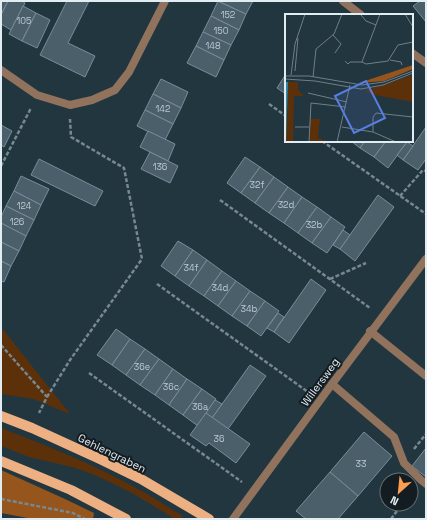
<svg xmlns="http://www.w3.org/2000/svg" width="427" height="520" viewBox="0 0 427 520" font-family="'Space Grotesk',sans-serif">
	<rect width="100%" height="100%" fill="#223640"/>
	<g fill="#5c3109">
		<path d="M1,327L70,414L34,399L1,394Z"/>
		<path d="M1,428C47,446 93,464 136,488C152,496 167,507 183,516L181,519H175L134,494L95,475L72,467L29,457L1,446Z"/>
	</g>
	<path fill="#95551c" d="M1,470L65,499L94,513L93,519H33L1,513Z"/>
	<g fill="#4a5f6a" stroke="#778d99">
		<path d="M1,1H8L1,15Z"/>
		<path d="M8,1H22L25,3L11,30L1,24V15Z"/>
		<path d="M67,1H89L68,43L95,56L85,77L40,55Z"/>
		<path d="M218,1L246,14L239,30L211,16Z"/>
		<path d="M218,1H253L246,14Z"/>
		<path d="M420,1H426V22L413,6Z"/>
		<path d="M23,6L36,13L22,41L9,34Z"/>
		<path d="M36,13L50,20L37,48L22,41Z"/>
		<path d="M211,16L239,30L231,45L203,32Z"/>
		<path d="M203,32L231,45L224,60L196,46Z"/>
		<path d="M196,46L224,60L216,77L187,63Z"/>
		<path d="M286,74V94L277,88Z"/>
		<path d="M161,79L188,92L181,108L153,94Z"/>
		<path d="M153,94L181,108L173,124L145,110Z"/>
		<path d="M145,110L173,124L165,140L137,126Z"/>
		<path d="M1,125L12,131L4,147L1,145Z"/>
		<path d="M426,127V159L418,170L403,160Z"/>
		<path d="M148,131L175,144L168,161L140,147Z"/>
		<path d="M351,141H365L360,148Z"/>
		<path d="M365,141H386L374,157L360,148Z"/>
		<path d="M386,141H405L407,142L388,168L374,157Z"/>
		<path d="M407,142L413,146L403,160L397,155Z"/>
		<path d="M150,152L178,166L170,183L141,169Z"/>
		<path d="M245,157L260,167L241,193L227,183Z"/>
		<path d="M39,159L103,191L95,206L31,175Z"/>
		<path d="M260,167L274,177L255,203L241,193Z"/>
		<path d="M21,176L49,189L41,205L14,191Z"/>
		<path d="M274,177L288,187L269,213L255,203Z"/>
		<path d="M288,187L302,197L284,223L269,213Z"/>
		<path d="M14,191L41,205L34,220L6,206Z"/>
		<path d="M378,195L394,207L355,261L340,249Z"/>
		<path d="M302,197L317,207L298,233L284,223Z"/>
		<path d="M6,206L34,220L26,236L1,223V217Z"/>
		<path d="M317,207L331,217L312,243L298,233Z"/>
		<path d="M331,217L345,227L327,253L312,243Z"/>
		<path d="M1,223L26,236L19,251L1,242Z"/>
		<path d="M343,230L350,235L340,249L333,245Z"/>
		<path d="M178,241L193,250L175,276L161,266Z"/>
		<path d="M1,242L19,251L11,266L1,261Z"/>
		<path d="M193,250L207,260L189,286L175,276Z"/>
		<path d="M207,260L222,271L204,296L189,286Z"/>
		<path d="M1,261L11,266L4,282L1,281Z"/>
		<path d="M222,271L236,281L218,306L204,296Z"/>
		<path d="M311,279L326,290L289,343L274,332Z"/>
		<path d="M236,281L250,291L232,316L218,306Z"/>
		<path d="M250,291L265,301L247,326L232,316Z"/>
		<path d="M265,301L279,311L261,336L247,326Z"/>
		<path d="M278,313L284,317L274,332L267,328Z"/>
		<path d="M116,329L130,339L112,365L97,355Z"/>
		<path d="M130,339L145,349L126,375L112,365Z"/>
		<path d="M145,349L159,359L140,385L126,375Z"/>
		<path d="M159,359L173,369L155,395L140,385Z"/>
		<path d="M250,365L266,376L228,429L212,418Z"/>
		<path d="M173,369L187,379L169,405L155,395Z"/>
		<path d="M187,379L202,389L183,415L169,405Z"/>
		<path d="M202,389L216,399L198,426L183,415Z"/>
		<path d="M215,400L222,404L212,418L206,413Z"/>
		<path d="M206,413L250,444L236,463L209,443L206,446L190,435Z"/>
		<path d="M364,432L392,456L358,496L330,472Z"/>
		<path d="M426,448V477L412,466Z"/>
		<path d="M330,472L358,496L338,519H306L296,511Z"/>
	</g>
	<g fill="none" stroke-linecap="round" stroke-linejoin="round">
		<g stroke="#788891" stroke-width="2.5" stroke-dasharray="4 2" stroke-linecap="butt">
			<path d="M269,104L286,116"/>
			<path d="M322,141L426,214"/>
			<path d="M1,166L31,108"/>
			<path d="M400,196L423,170L426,171"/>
			<path d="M220,200L370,308"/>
			<path d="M330,279L366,263"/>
			<path d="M157,284L308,392"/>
			<path d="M1,345L47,397L39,413"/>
			<path d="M89,373L242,482"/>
			<path d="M47,397L70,360L142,259L124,168L71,137L70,119"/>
			<path d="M414,449L426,434"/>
			<path d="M1,499L73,513L85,519"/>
			<path d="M391,519L402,504"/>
		</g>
		<path stroke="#90725d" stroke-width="8" d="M332,384L394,437L404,463L421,480L426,484"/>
		<g stroke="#90725d" stroke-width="8">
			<path d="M343,1L361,15"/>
			<path d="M412,53L426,63"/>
			<path d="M1,70L37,95L70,105L92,100L115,90L129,72L165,1"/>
			<path d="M370,331L426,376"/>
			<path d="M233,519L332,384L426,259"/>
		</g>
		<g stroke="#edb083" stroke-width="10">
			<path d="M1,416L32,428L102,460L141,479L209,519"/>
			<path d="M1,461L71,490L126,519"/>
		</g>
	</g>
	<g text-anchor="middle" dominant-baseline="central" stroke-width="4" stroke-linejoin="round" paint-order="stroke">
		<g font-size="9" fill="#bbcad1">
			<text x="228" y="15">152</text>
			<text x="24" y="21">105</text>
			<text x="221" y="31">150</text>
			<text x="213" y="46">148</text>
			<text x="163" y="109">142</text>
			<text x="160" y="167">136</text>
			<text x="257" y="185">32f</text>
			<text x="286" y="205">32d</text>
			<text x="24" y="206">124</text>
			<text x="17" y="222">126</text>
			<text x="314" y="225">32b</text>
			<text x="191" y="268">34f</text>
			<text x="220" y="288">34d</text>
			<text x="249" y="309">34b</text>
			<text x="142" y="367">36e</text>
			<text x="171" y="387">36c</text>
			<text x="200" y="407">36a</text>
			<text x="219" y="439">36</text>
			<text x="361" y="464">33</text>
		</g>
		<g font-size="11" fill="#e1edf3" stroke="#131c21">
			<text transform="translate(320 382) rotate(-54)">Willersweg</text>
			<text transform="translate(112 453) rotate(26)">Gehlengraben</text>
		</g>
	</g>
	<g transform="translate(285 14)">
		<rect width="128" height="128" fill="#223640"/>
		<path d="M128,61V88L90,81L80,77ZM1,68H13V76L19,82H9L8,128H0ZM25,105H35L33,124L46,128H25Z" fill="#5c3109"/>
		<path d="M128,51V55L99,67L74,69Z" fill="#95551c"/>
		<path fill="none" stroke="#268ab4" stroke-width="2" d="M0,128L2,68"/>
		<path fill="none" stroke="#6e7f88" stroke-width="1" d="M120,0L128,13M76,1L81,7L91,11M48,21L56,30L50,39M105,46L116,48L117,51M60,47L63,50L65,48H77M77,48L81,50L103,47L113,31L128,28M77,48L95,0M10,57L13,24M6,61L10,30L20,0M0,62H24L77,71L99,68L128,57M28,63L31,35L49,20L57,0M0,65L30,67L76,75L98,71L128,59M23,79L62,88M10,113H24M57,113L88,118L111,128M88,118V103L91,99L128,103M24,128L26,89L61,93M52,128L65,71"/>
		<path fill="#587ee0" fill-opacity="0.15" stroke="#587ee0" stroke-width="2" d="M81,67L100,104L69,119L50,82Z"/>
		<rect width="128" height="128" fill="none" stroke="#e1edf3" stroke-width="2"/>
	</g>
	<rect width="427" height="520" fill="none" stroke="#e1edf3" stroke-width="4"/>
	<g transform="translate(399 492) rotate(207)"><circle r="19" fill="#131c21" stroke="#657075"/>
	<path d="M0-3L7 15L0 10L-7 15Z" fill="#fb9e51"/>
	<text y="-6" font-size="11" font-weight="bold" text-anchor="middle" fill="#e1edf3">N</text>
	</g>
</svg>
